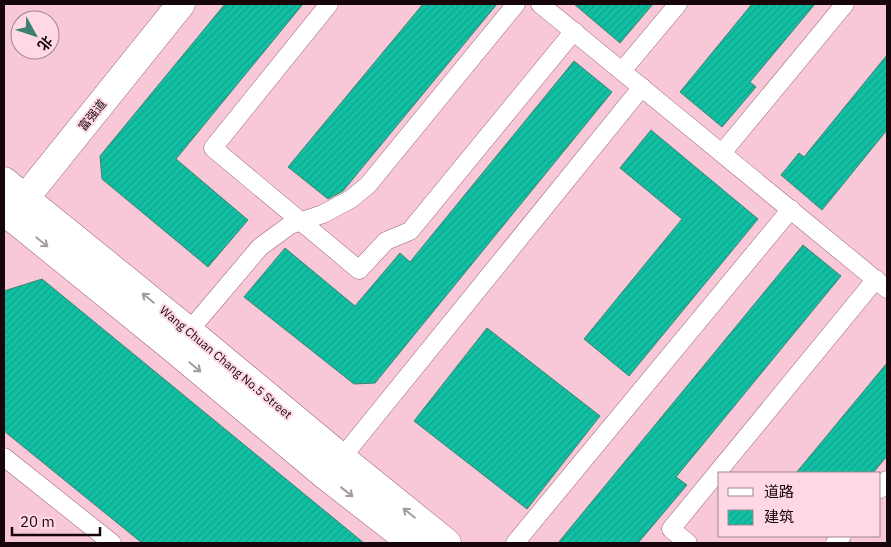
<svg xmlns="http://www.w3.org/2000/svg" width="891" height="547" viewBox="0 0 891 547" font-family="'IBM Plex Sans','Noto Sans SC',sans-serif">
	<defs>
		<pattern id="building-hatch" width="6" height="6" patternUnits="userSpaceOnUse" patternTransform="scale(1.25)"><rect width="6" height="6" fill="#11c0a3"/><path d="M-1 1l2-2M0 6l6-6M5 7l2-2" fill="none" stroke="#10a48b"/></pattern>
	</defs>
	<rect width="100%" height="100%" fill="#f9c8d8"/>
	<g fill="url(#building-hatch)" stroke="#3f8374">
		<path d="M225,4H303L176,159L248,220L208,267L102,179L100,156Z"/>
		<path d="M423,4H497L343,191L328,199L288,167Z"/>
		<path d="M574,4H653L620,43Z"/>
		<path d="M752,4H815L750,82L756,87L722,127L680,92Z"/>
		<path d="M887,55V130L822,210L781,175L799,153L804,157Z"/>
		<path d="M574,61L612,92L375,383L354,384L244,297L285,248L355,306L400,253L410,262Z"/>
		<path d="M651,130L758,219L629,376L584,339L682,219L620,168Z"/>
		<path d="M803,245L841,276L676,477L687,485L638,543H558Z"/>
		<path d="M42,279L364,543H142L4,431V291Z"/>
		<path d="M487,328L600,416L527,509L414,421Z"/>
		<path d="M887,363V456L873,473H796Z"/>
	</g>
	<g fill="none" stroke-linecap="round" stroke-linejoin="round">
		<g stroke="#9b6579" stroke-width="19">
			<g id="lane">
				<path d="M329,4L213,148L359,270L386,241L410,231L574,31"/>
				<path d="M540,4L887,289"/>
				<path d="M622,71L678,4"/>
				<path d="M722,153L845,4"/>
				<path d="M183,338L260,247L290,225L323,214L351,199L368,185L516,4"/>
				<path d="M4,457L112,543"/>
				<path d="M335,466L642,87"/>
				<path d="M880,489L887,480"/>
				<path d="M515,543L791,209"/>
				<path d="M688,543L671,529L876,279"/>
				<path d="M835,543L842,536"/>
			</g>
		</g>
		<g stroke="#9b6579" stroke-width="29">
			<path id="street" d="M10,217L181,4"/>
		</g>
		<g stroke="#9b6579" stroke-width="29">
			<g id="secondary">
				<path d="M4,181L189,331L342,458L447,543"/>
				<path d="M4,211L174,349L326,476L412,543"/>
			</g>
		</g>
		<use href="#lane" stroke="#fff" stroke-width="18"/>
		<use href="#street" stroke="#fff" stroke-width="28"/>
		<use href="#secondary" stroke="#fff" stroke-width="28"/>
	</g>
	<defs><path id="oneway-shaft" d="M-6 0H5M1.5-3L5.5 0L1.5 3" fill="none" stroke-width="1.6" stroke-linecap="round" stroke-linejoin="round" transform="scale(1.25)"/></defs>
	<g stroke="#a39b9e">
		<use href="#oneway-shaft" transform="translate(42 242) rotate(39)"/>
		<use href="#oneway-shaft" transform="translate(148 298) rotate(-141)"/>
		<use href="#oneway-shaft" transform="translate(195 367) rotate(40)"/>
		<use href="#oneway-shaft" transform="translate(347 492) rotate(38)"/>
		<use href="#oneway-shaft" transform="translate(409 513) rotate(-141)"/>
	</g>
	<g text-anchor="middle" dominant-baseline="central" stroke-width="4" stroke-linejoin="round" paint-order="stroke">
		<g font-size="12" fill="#18060d" stroke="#fed9e5">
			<text transform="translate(92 115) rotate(-51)">富强道</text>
			<text transform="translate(226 362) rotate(40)">Wang Chuan Chang No.5 Street</text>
		</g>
	</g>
	<rect width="891" height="547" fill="none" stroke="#18060d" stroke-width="10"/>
	<rect x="718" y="472" width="162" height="65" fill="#fed9e5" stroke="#a2858f"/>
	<rect x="728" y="488" width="25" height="8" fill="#ffffff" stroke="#a2858f"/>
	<text x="764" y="497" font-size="15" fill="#18060d">道路</text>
	<rect x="728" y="510" width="25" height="15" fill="url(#building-hatch)" stroke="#a2858f"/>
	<text x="764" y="522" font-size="15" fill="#18060d">建筑</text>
	<g transform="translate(35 35) rotate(130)"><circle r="24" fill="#fed9e5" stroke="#a2858f"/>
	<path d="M0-4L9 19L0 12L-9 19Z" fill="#3d7f70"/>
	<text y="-8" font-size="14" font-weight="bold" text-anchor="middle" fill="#18060d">北</text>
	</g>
	<path d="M12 527v8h88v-8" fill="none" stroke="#18060d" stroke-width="2.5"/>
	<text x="20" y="527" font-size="15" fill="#18060d" stroke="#fed9e5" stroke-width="4" paint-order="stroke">20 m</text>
</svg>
